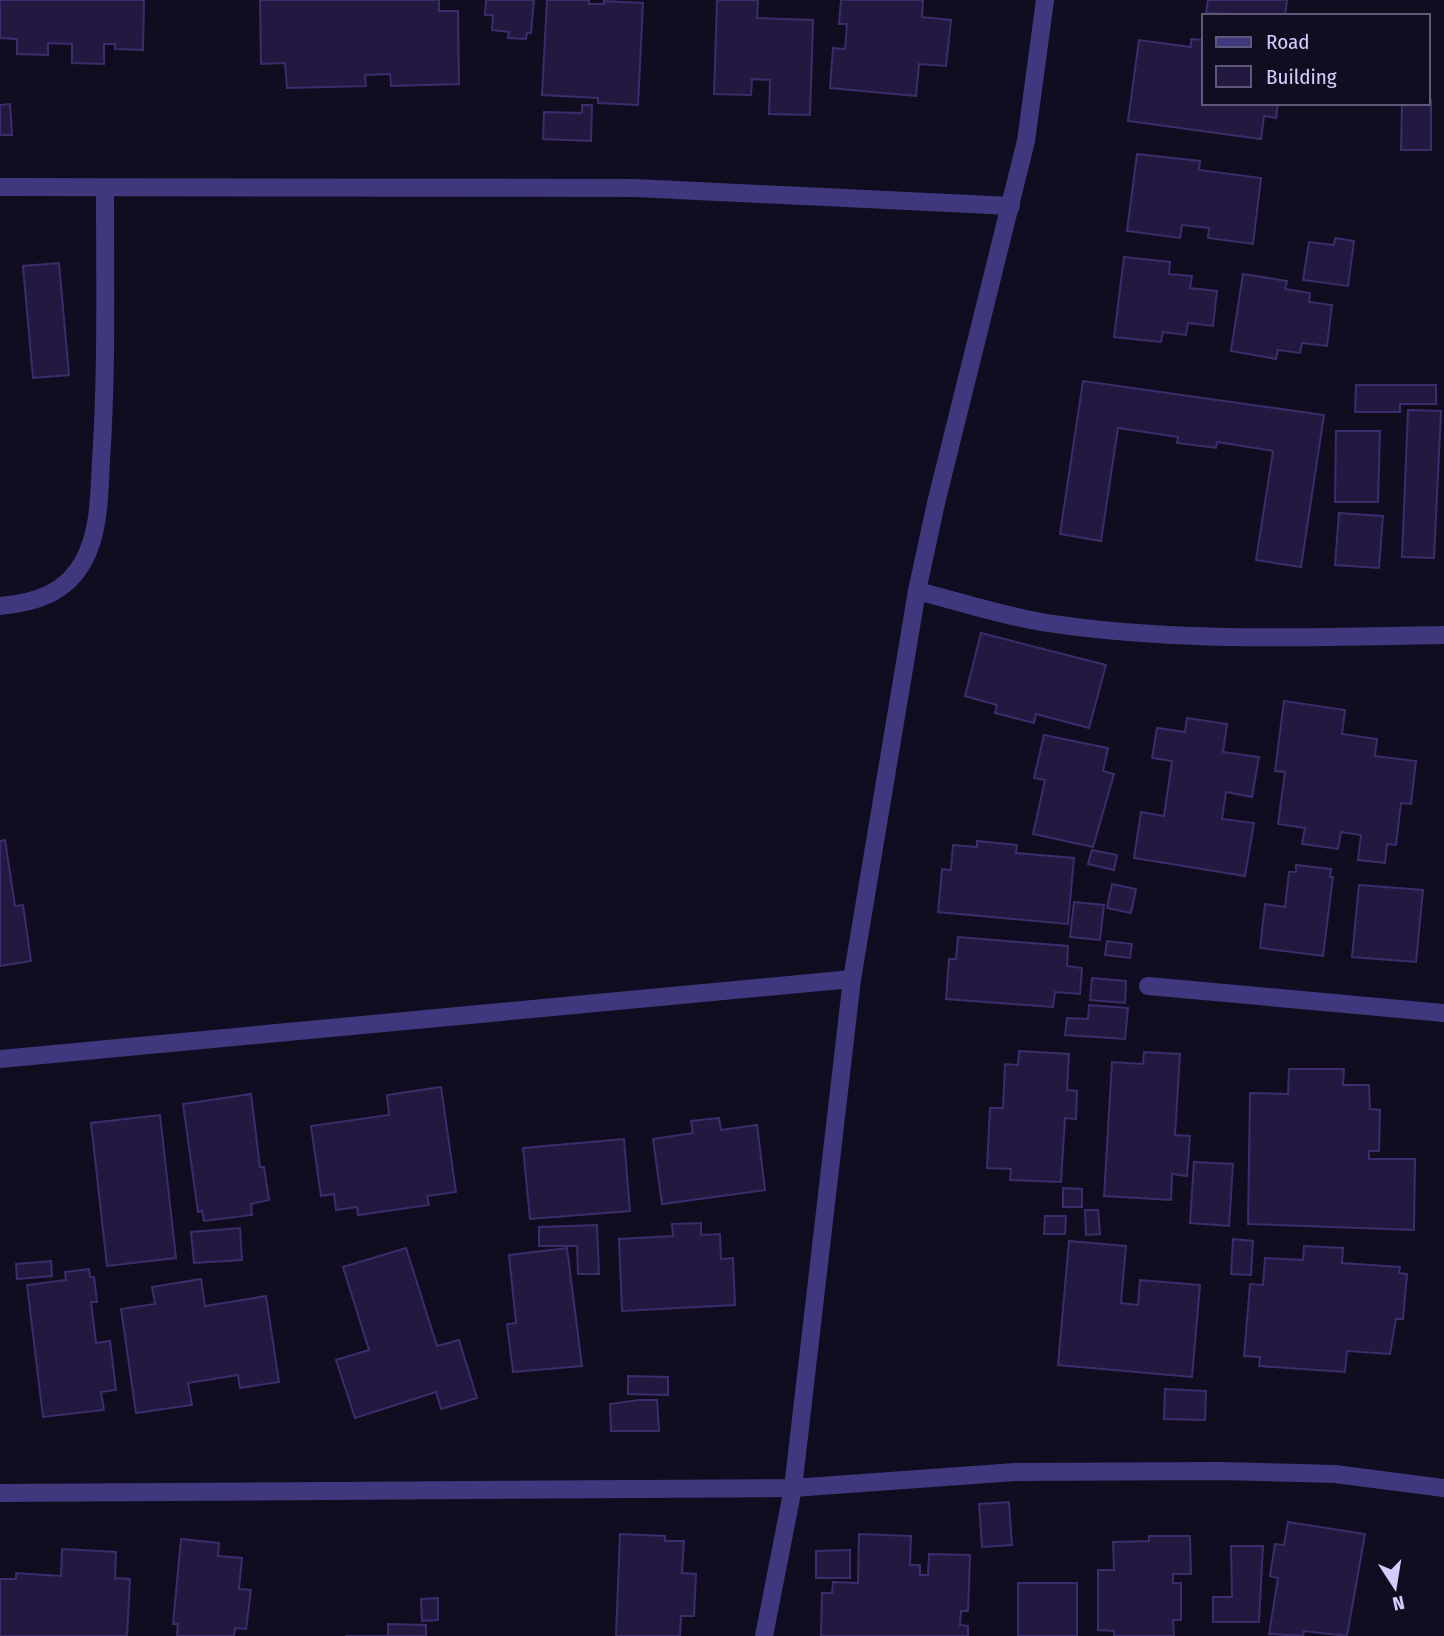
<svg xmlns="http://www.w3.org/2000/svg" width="1444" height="1636" viewBox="0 0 1444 1636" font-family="'Fira Sans Condensed',sans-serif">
	<rect width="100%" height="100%" fill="#110d20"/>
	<g fill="#231940" stroke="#3c2c6c" stroke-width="2">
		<path d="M0,0H144L143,50L115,49V44H104V64L72,63V44L48,43V55L17,54V39L0,38Z"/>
		<path d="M260,0H439V11H458L459,84L391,86L390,74L365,75L366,86L287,88L285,63L261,64Z"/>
		<path d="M486,0H534L531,33H527L526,39L508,38L509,32L492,30L493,15H485Z"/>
		<path d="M547,0H589V4H604V1L643,3L638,105L598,103V98L542,95Z"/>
		<path d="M717,0H758L757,18L813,20L810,115L769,114L770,80L752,79L751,95L714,94Z"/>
		<path d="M841,0H923L922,17L951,20L946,66L919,64L916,96L830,88L833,48L845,49L847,24H839Z"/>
		<path d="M1208,0H1287L1285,16L1206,13Z"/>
		<path d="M1191,39L1204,40V103H1278L1276,118L1264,116L1261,139L1128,121L1139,40L1191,47Z"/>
		<path d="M1428,100H1431V150H1401L1402,103H1428Z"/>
		<path d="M10,104L12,135H0V105Z"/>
		<path d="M582,105H592L591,141L543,139L544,112L582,113Z"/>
		<path d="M1137,154L1200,161L1199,170L1261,178L1253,244L1208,238L1209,228L1182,225L1180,238L1127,231Z"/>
		<path d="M1335,238L1354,241L1348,286L1303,280L1309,242L1334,245Z"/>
		<path d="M1124,257L1170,262L1169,274L1192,276L1190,288L1217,291L1213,326L1188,323L1186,335L1163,332L1161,342L1114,337Z"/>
		<path d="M59,263L69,375L33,378L23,266Z"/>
		<path d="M1243,274L1287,281L1285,289L1310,293L1309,302L1332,305L1327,346L1302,343L1300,353L1278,350L1276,359L1231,351Z"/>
		<path d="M1083,381L1324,415L1301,567L1256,560L1273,451L1217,442L1216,448L1177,443L1178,437L1118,428L1101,541L1060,534Z"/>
		<path d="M1356,385H1436V404H1400V412H1355Z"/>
		<path d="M1408,410L1441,411L1434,558L1402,557Z"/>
		<path d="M1336,431H1380L1378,502H1335Z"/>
		<path d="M1339,513L1383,516L1379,568L1335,565Z"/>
		<path d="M981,633L1106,665L1089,728L1036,714L1034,723L995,713L997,705L965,696Z"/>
		<path d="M1284,701L1345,710L1342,734L1377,739L1375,756L1416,761L1411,804L1401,803L1396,845L1387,844L1385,863L1358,860L1361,835L1341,832L1338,849L1302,844L1305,828L1278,824L1285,772L1275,771Z"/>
		<path d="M1187,718L1227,724L1223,752L1259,757L1252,797L1226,792L1222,819L1254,823L1245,876L1134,858L1141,812L1164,816L1172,761L1152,758L1157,728L1185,732Z"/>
		<path d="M1044,735L1108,748L1103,771L1114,774L1093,847L1033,834L1045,780L1034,778Z"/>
		<path d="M5,840L15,906L23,905L31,961L0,966V841Z"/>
		<path d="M977,841L1017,845L1016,853L1074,858L1068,924L938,912L942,869L951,870L953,845L977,847Z"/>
		<path d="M1092,850L1117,855L1114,870L1088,864Z"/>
		<path d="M1296,865L1331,869L1330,877H1333L1323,956L1260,948L1265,904L1285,907L1289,872H1296Z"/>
		<path d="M1112,884L1136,889L1131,913L1107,908Z"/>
		<path d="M1359,885L1423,890L1416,962L1352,957Z"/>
		<path d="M1074,902L1104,905L1100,940L1070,937Z"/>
		<path d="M958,937L1068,946L1067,966L1082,968L1080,994L1055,992L1053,1007L946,999L949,959H956Z"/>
		<path d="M1107,941L1132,944L1130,958L1105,955Z"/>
		<path d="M1092,978L1126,981L1125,1003L1090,1000Z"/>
		<path d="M1089,1005L1128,1008L1125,1039L1065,1035L1067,1018L1088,1019Z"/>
		<path d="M1019,1051L1069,1054L1067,1090L1077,1091L1076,1119L1065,1118L1061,1182L1010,1180L1011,1169L987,1168L990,1108H1003L1005,1064L1018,1065Z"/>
		<path d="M1144,1052L1180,1054L1175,1135L1190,1136L1187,1176L1172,1174L1171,1200L1104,1196L1112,1062L1143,1064Z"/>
		<path d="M1289,1069H1344L1343,1085H1369L1370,1109L1380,1110L1379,1151H1369V1159H1415L1414,1230L1248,1224L1250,1093L1288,1094Z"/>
		<path d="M441,1087L456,1192L427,1196L429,1205L358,1215L357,1207L336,1210L334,1194L321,1196L311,1126L389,1115L387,1095Z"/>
		<path d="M251,1094L260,1167H264L269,1200L251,1204L252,1215L204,1221L202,1211L198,1212L183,1104Z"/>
		<path d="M160,1115L176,1258L107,1266L91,1123Z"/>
		<path d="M719,1118L721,1130L757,1125L765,1190L662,1204L653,1139L693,1133L691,1121Z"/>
		<path d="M624,1139L630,1211L530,1219L523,1148Z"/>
		<path d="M1194,1162L1233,1164L1229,1226L1190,1223Z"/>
		<path d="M1063,1188L1082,1189V1207H1063Z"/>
		<path d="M1085,1210H1098L1100,1234L1086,1235Z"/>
		<path d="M1045,1216H1066L1065,1234H1044Z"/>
		<path d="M701,1223V1235L720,1234L721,1259L733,1258L735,1305L622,1311L619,1239L673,1236L672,1224Z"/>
		<path d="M597,1225L599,1274H578L577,1246H539V1227Z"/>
		<path d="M240,1228L242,1260L194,1263L191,1232Z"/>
		<path d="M1233,1239L1253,1241L1251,1275L1231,1274Z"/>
		<path d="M1069,1241L1126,1246L1121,1303L1138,1305L1140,1280L1200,1285L1192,1377L1058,1365Z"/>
		<path d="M1304,1246L1343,1248L1342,1263L1400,1267L1399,1273L1407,1274L1403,1319H1396L1390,1354L1347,1351L1345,1372L1259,1366L1260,1357L1244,1356L1250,1284L1263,1285L1265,1258L1303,1260Z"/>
		<path d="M406,1248L437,1346L459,1340L477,1398L441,1409L436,1392L355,1418L336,1360L369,1350L343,1267Z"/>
		<path d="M567,1248L582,1366L513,1372L507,1324L516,1323L509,1255Z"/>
		<path d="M51,1261L52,1276L17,1279L16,1264Z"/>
		<path d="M89,1269L90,1277H94L97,1302H91L96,1343L110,1341L116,1390L101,1392L104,1410L43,1417L27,1285L66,1280L65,1272Z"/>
		<path d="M201,1279L205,1306L266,1296L279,1382L240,1388L238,1375L188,1383L192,1405L136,1413L121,1309L155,1304L152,1287Z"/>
		<path d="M628,1376L668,1377V1395L628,1394Z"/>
		<path d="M1165,1389L1206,1391L1205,1420L1164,1419Z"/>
		<path d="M639,1400H657L659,1431H611L610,1404Z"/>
		<path d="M1009,1502L1012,1545L982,1547L979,1504Z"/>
		<path d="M1288,1522L1365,1534L1347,1636L1304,1631L1303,1636L1269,1634L1278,1578L1270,1576L1275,1544L1284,1545Z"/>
		<path d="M620,1534L665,1536V1541H684L682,1573L696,1574L694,1616H681L680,1636H616Z"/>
		<path d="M859,1534L911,1536L910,1565H920V1575H928L929,1554L970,1555L968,1611H961L960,1625L968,1626V1636H821L822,1593H832L833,1582L858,1583Z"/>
		<path d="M1149,1536H1190L1191,1574H1173V1583H1181V1620H1173L1174,1636H1114V1631L1098,1630V1570H1114L1113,1542L1149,1541Z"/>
		<path d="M181,1539L219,1543L218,1556L242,1558L239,1589L251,1590L246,1629L235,1628L234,1636H177L178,1624H173Z"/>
		<path d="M1231,1546H1263L1259,1622H1213V1597H1232Z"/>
		<path d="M62,1549L116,1552L115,1578L130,1579L127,1636H0V1579H16V1573L61,1576Z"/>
		<path d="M850,1550V1578H816V1551Z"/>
		<rect x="1018" y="1583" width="59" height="53"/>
		<path d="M438,1598V1620L422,1621L421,1599Z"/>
		<path d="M388,1624L426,1625V1636H345H388Z"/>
	</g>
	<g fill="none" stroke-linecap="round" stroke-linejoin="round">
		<g stroke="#3f387e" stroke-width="18">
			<path d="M0,187L635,188L1011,206"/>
			<path d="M917,591C958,601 1000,615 1041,622C1173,643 1310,637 1444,635"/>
			<path d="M0,606C35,603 67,593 84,560C100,530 99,494 101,461C107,370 105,279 105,189"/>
			<path d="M1148,986L1444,1013"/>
			<path d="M0,1059L852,979"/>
			<path d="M0,1493L793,1488L1015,1472L1219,1471L1335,1474L1444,1488"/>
			<path d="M764,1636L793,1488L852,979L917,591L936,503L1026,141L1045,0"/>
		</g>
	</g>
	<rect x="1202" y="14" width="228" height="91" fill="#110d20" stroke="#5f5979" stroke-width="2"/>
	<rect x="1216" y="37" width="35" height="10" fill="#3f387e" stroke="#5f5979" stroke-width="2"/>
	<text x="1266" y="49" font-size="21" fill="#d5ccfe">Road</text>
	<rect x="1216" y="66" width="35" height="21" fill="#231940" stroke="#5f5979" stroke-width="2"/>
	<text x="1266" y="84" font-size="21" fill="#d5ccfe">Building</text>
	<g transform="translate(1395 1587) rotate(168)" stroke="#110d20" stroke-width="5" paint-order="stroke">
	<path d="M0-5L12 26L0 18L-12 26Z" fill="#d5ccfe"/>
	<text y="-10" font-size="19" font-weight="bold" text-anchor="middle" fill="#d5ccfe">N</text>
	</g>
</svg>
